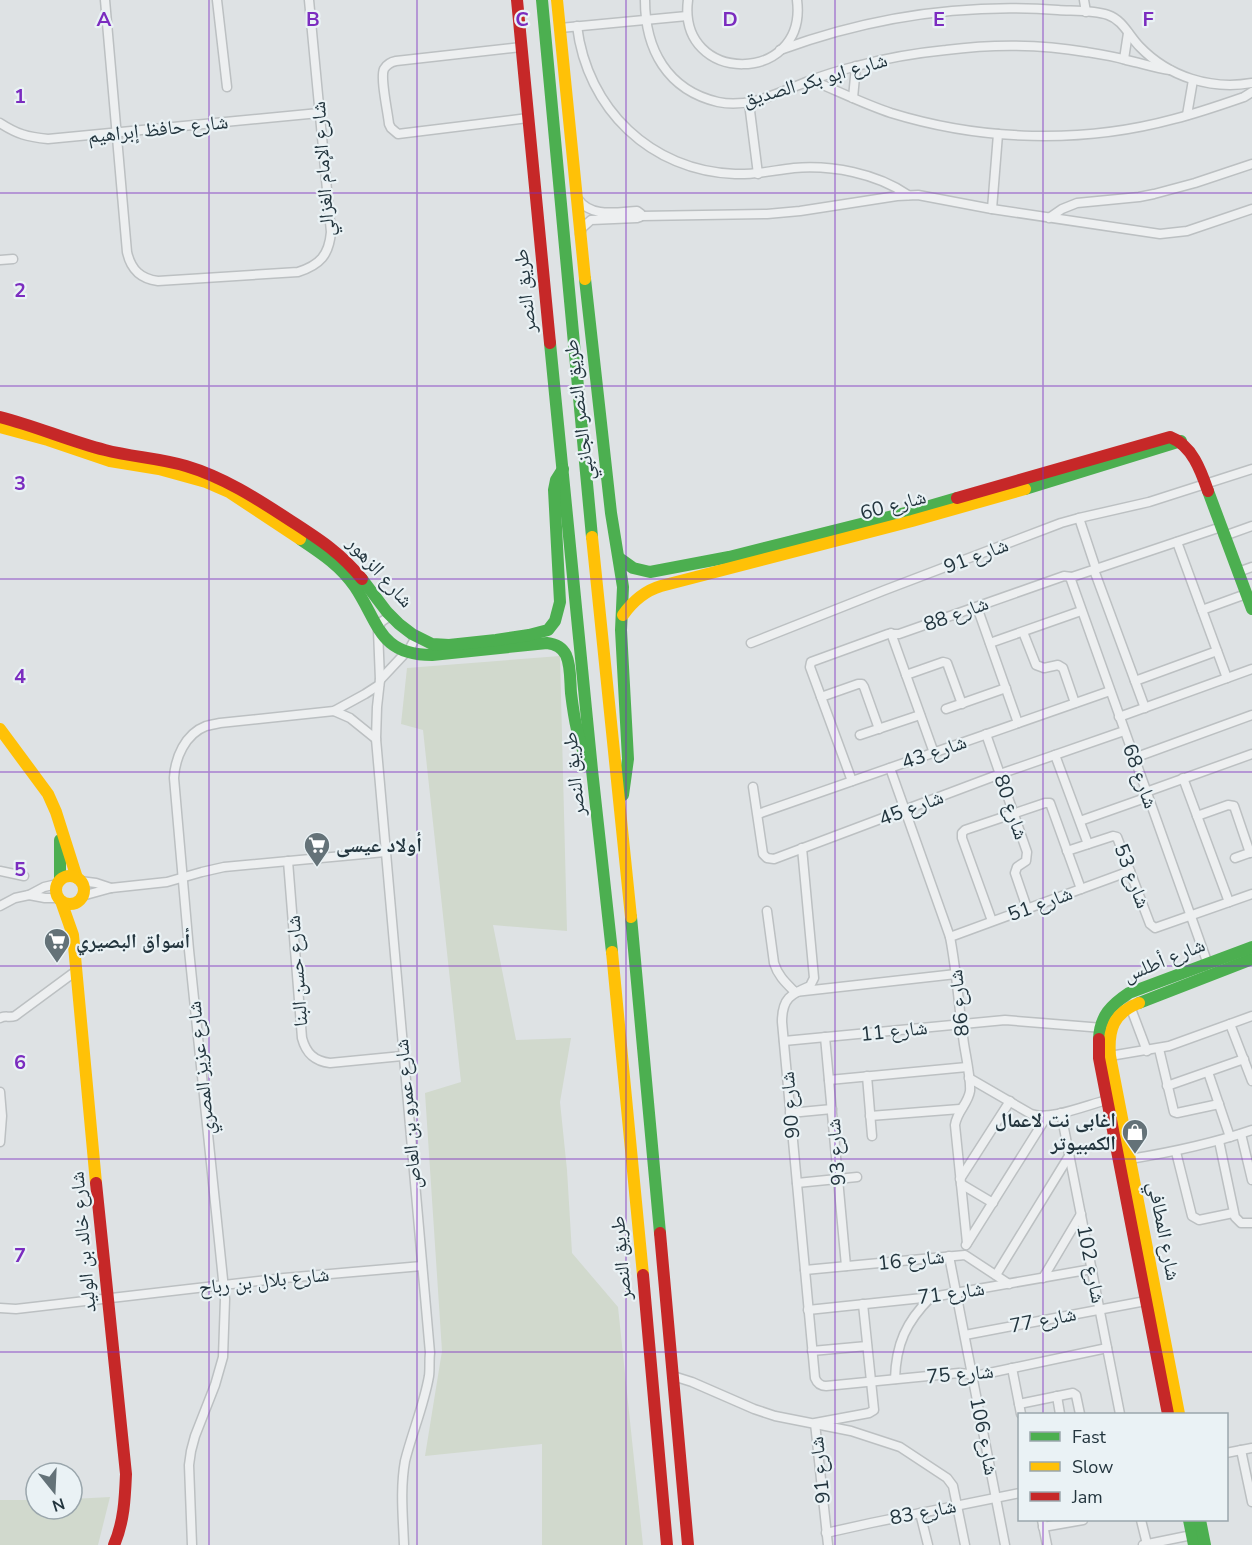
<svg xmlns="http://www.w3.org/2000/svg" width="1252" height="1545" viewBox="0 0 1252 1545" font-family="'Nunito Sans','Noto Naskh Arabic',sans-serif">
	<rect width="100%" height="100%" fill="#dee2e4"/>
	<g fill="#d1d9cd">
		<path d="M560,656L567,931L493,925L516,1040L571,1038L560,1102L567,1170L572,1253L618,1307L643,1545H542V1444L425,1456L442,1351L425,1093L461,1082L423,730L401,724L407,668Z"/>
		<path d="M110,1497L98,1545H0V1500H36V1509H72V1499Z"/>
	</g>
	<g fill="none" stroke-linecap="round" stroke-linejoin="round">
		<g stroke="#bcc0c2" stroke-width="11">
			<g id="street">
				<path d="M105,0L127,252C131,270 141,279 158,281L298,272C320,265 329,255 331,232L309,0"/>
				<path d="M217,0L227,87"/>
				<path d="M645,0C645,49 667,90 718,102C750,109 779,92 809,81C824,75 841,70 857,66C886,58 916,53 946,50C992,44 1040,44 1086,52C1099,54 1113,56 1126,60C1141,63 1155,68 1170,70"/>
				<path d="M688,0C677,86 808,85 797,0"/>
				<path d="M1084,0L1086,12"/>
				<path d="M577,26C587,109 651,171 735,174C755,175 775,170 794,168C832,165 876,173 908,195"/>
				<path d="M560,28L687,16"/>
				<path d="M521,47L396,61C391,62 387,64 384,69C380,78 388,113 389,124L391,128L398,134L528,118"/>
				<path d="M780,50C870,17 963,3 1058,10C1073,11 1094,10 1108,15C1123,20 1129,36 1140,47C1169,77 1211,90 1252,83"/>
				<path d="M1124,59L1128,33"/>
				<path d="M811,80C838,91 864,104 891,113C982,141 1082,144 1174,119C1198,113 1221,105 1244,97L1252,92"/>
				<path d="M853,98L856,66"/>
				<path d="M749,103L758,174"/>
				<path d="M1187,115L1193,80"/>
				<path d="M0,123C17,134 27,137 48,139L319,113"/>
				<path d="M578,199C591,218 617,212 637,211L641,214L640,217L637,218L591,220L582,228L580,234"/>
				<path d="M992,209L998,134"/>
				<path d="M641,216L767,214L800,211L897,196L918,195L992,209L1160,234L1187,231L1252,209"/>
				<path d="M1049,218L1062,209L1077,203L1139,197L1154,194L1195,183L1252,164"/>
				<path d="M0,260L13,259"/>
				<path d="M1079,518L1096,569"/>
				<path d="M1224,536L1252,526"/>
				<path d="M1177,542L1227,678"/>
				<path d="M1094,570L1145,708"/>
				<path d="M1238,572L1252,567"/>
				<path d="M1070,577L1209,967"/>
				<path d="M977,607L1018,723"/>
				<path d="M1202,610L1246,594"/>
				<path d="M392,617L387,618L381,622L378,630L380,680L377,707L376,739L430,1353C429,1361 430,1369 429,1376C424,1405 412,1433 405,1461C400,1489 403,1517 404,1545"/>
				<path d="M1023,632L1036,665L1044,668L1058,665L1063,668L1075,703"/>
				<path d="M891,633L934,753"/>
				<path d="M751,643L885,590L1061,523L1079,518L1149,502L1252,469"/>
				<path d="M990,643L1081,611"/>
				<path d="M906,675L943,662L947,663L962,704"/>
				<path d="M380,680L410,648L416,637"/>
				<path d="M1135,681L1217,651"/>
				<path d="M821,697L858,684H862L864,687L879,729"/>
				<path d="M946,709L1006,688"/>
				<path d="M334,711L350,718L376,739"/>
				<path d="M1119,717L1252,669"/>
				<path d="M986,734L1027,852L1026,861L1017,867L1015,873L1027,908"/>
				<path d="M860,735L920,715"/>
				<path d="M1055,755L1088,844"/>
				<path d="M1134,758L1252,715"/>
				<path d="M890,768L950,937C957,973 959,1009 964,1044C966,1057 971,1079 970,1091C968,1104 957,1111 955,1125L967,1243"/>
				<path d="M1183,778L1229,902"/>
				<path d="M852,781L810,667L811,662L888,634H899L1064,576L1072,577L1221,527"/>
				<path d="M753,787L763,854L767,858L774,859L1000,774L1124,731"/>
				<path d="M1146,792L1252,754"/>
				<path d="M758,814L1110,691"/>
				<path d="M1197,816L1228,805L1234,806L1250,853"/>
				<path d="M1080,821L1148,797"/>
				<path d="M802,848L814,978L810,986C791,994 782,998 782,1022L815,1378C817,1383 820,1386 826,1386L959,1373L980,1375L1107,1348"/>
				<path d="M1067,851L1113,836L1117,837L1150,924L1155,928L1252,894"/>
				<path d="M1235,858L1252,852"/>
				<path d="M288,861L302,1038C306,1053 314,1061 330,1063L402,1056"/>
				<path d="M0,871L24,876"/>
				<path d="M80,881L96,883L111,888"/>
				<path d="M29,895L45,898H58"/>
				<path d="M82,896L111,888L167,882L202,872L224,867L385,852"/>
				<path d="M0,906L15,898L29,895L44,887L57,884"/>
				<path d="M767,911L774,963C778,976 786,983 795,992L956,974"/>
				<path d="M992,921L962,838V833L965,830L1045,803H1050L1081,889"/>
				<path d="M950,937L1130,871"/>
				<path d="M1130,1006L1147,1051"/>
				<path d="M0,1018C5,1015 9,1018 15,1016L76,971"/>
				<path d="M1230,1024L1252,1081"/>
				<path d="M825,1037L846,1266"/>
				<path d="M784,1041L1005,1020L1103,1028"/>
				<path d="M1159,1049L1174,1112L1177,1113L1219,1104"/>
				<path d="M1110,1056L1169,1046L1252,1016"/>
				<path d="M1208,1072L1230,1137"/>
				<path d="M867,1076L872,1136"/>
				<path d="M969,1078L1031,1114C1049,1121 1087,1105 1107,1100"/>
				<path d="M829,1080L967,1067"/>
				<path d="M1167,1086L1244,1059"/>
				<path d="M0,1092L2,1116L0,1142"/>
				<path d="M790,1113L832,1109"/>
				<path d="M1061,1113L1120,1414"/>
				<path d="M870,1116L960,1109"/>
				<path d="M1241,1134L1252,1180"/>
				<path d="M1219,1141L1235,1217L1241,1223H1252"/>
				<path d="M1176,1152L1192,1216L1199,1220L1233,1213"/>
				<path d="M1130,1159C1173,1152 1211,1144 1252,1130"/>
				<path d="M960,1179L1010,1101"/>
				<path d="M797,1183L857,1177"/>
				<path d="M961,1184L993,1203"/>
				<path d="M966,1245L1047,1116"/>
				<path d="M949,1256L1005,1545"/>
				<path d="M805,1270L965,1255L1009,1284"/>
				<path d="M996,1275L1069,1156"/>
				<path d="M1043,1278L1081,1214"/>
				<path d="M0,1308L16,1309L284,1278L422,1266"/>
				<path d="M808,1310L932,1297L1092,1269"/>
				<path d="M965,1335L1151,1300"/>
				<path d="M812,1351L867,1346"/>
				<path d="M1012,1368L1021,1414"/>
				<path d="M673,1376L692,1382L754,1409L775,1416L851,1431L900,1447L947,1478L953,1486L965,1545"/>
				<path d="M895,1379C896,1344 906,1322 931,1297"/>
				<path d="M1057,1396L1060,1414"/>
				<path d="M1019,1404L1073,1393L1076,1395L1080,1414"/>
				<path d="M1241,1450L1252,1502"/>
				<path d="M1226,1453L1252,1448"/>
				<path d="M920,1513L928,1545"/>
				<path d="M1042,1520L1047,1545"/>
				<path d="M1141,1520L1147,1544"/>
				<path d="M1043,1527L1083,1520"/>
				<path d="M826,1533L871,1523L1020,1493"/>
				<path d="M192,1545L189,1465L191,1451L195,1436L215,1385L223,1357L225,1299L189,950L174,778C175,758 185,734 206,726C210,725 215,724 220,723L334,711L365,694L379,685"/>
				<path d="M828,1545L815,1423L869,1413L874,1410L863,1304"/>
				<path d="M1143,1545L1192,1535"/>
			</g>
		</g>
		<use href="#street" stroke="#edeff0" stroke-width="8"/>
		<g stroke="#4caf50" stroke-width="12">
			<path d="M542,0L592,537"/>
			<path d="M585,279L611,513L623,587L621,630L628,759L623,795"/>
			<path d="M550,343L592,770L612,952"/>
			<path d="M1025,489L1181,441"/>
			<path d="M1208,491L1252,609"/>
			<path d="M300,539C321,553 341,566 355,587C379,623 379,655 432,655L547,643C556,644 562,647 566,655C571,666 570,681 571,693C574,718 578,743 590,766"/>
			<path d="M619,558L633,568L650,572L729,557L909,512L957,498"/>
			<path d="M362,579L387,612L399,624L412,634L432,644L449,645L496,640L529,635L548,630L555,621L560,602L554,490L556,480L563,469"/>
			<path d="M60,840V880"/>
			<path d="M631,917L660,1233"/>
			<path d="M1139,1003L1252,959"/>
			<path d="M1099,1039C1100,1016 1111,1005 1129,993L1252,947"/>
			<path d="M1189,1520L1194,1545"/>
			<path d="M1200,1520L1205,1545"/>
		</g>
		<g stroke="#ffc107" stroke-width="12">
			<path d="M557,0L585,279"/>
			<path d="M0,427L48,440L110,461L159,469L206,482L229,492L300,539"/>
			<path d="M592,537L631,917"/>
			<path d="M623,615C633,601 644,591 661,586L912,521L1025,489"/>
			<path d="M0,729L48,794L56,812L77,878"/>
			<circle cx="70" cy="890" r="14"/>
			<path d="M61,901L73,935L96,1183"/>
			<path d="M612,952L643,1275"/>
			<path d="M1139,1003C1113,1013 1108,1030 1110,1056L1179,1414"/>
		</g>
		<g stroke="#c62828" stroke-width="12">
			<path d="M517,0L550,343"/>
			<path d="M0,417C36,426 69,441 105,450C132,457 159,458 186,466C223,477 256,498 288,519C317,538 339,551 362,579"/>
			<path d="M957,498L1170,437C1192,445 1201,471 1208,491"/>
			<path d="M1099,1039V1058L1168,1414"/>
			<path d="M96,1183L126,1474C125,1498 124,1522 114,1545"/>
			<path d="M660,1233L688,1545"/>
			<path d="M643,1275L667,1545"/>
		</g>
	</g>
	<path fill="none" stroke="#7b2cbf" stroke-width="1.5" stroke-opacity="0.55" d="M209,0V1545M417,0V1545M626,0V1545M835,0V1545M1043,0V1414M0,193H1252M0,386H1252M0,579H1252M0,772H1252M0,966H1252M0,1159H1252M0,1352H1252M1043,1520V1545"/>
	<defs>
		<g id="supermarket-pin" transform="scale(1.35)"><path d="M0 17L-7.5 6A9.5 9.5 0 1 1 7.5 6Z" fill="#647278" stroke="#eaf2f5"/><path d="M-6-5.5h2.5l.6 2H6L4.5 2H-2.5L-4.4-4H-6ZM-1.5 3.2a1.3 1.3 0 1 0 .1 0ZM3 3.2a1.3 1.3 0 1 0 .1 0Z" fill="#fff"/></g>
		<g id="shop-pin" transform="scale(1.35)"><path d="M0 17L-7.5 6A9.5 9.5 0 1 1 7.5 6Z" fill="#647278" stroke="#eaf2f5"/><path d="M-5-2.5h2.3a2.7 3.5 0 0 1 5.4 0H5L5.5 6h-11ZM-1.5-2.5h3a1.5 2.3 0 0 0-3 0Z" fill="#fff"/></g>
	</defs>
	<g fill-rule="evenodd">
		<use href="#supermarket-pin" x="317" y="845"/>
		<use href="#supermarket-pin" x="57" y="941"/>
		<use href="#shop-pin" x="1135" y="1132"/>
	</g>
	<g text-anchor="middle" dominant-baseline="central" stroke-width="4.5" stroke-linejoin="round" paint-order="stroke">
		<g font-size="20" fill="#23353e" stroke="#eaf2f5">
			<text transform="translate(815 80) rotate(-16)">شارع ابو بكر الصديق</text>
			<text transform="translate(158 129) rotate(-6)">شارع حافظ إبراهيم</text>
			<text transform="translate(323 169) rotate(-94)">شارع الإمام الغزالي</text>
			<text transform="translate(525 291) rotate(-96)">طريق النصر</text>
			<text transform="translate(579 410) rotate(-97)">طريق النصر الجانبي</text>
			<text transform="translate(893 505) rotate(-15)">شارع 60</text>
			<text transform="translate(976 556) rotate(-21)">شارع 91</text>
			<text transform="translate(380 572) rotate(48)">شارع الزهور</text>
			<text transform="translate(956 614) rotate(-20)">شارع 88</text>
			<text transform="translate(934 752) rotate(-19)">شارع 43</text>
			<text transform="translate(574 774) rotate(-96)">طريق النصر</text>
			<text transform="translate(1140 776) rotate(70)">شارع 68</text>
			<text transform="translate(1011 807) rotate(71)">شارع 80</text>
			<text transform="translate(911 808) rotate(-21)">شارع 45</text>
			<text transform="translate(1132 876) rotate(69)">شارع 53</text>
			<text transform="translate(1040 904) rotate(-20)">شارع 51</text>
			<text transform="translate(1164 960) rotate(-22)">شارع أطلس</text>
			<text transform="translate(297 971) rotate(-94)">شارع حسن البنا</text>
			<text transform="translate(959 1003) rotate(-96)">شارع 86</text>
			<text transform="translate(894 1031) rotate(-6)">شارع 11</text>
			<text transform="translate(201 1068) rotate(-96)">شارع عزيز المصري</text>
			<text transform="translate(790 1105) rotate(-95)">شارع 90</text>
			<text transform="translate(408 1114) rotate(-95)">شارع عمرو بن العاص</text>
			<text transform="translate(836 1152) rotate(-95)">شارع 93</text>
			<text transform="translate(1164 1231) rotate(79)">شارع المطافي</text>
			<text transform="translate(83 1242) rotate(-95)">شارع خالد بن الوليد</text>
			<text transform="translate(621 1258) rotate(-95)">طريق النصر</text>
			<text transform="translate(911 1260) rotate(-6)">شارع 16</text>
			<text transform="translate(1091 1264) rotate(79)">شارع 102</text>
			<text transform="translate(264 1281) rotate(-6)">شارع بلال بن رباح</text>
			<text transform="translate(951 1293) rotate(-8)">شارع 71</text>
			<text transform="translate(1043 1320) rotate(-11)">شارع 77</text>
			<text transform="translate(960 1374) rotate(-5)">شارع 75</text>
			<text transform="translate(984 1436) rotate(79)">شارع 106</text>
			<text transform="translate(820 1470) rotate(-96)">شارع 91</text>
			<text transform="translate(923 1512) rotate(-11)">شارع 83</text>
		</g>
		<g font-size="20" font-weight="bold" fill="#23353e" stroke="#eaf2f5" text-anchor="start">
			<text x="336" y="845">أولاد عيسى</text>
			<text x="76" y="941">أسواق البصيري</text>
			<text x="1116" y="1120" text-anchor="end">اغابى نت لاعمال<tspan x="1116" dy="23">الكمبيوتر</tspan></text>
		</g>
	</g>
	<g font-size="20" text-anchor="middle" font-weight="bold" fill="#7b2cbf" stroke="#eaf2f5" stroke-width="4.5" stroke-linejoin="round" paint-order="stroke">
		<text x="104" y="26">A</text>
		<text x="313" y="26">B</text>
		<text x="522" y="26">C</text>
		<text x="730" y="26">D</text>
		<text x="939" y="26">E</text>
		<text x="1148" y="26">F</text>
		<text x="20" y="103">1</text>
		<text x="20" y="297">2</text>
		<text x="20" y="490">3</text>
		<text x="20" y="683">4</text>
		<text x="20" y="876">5</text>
		<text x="20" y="1069">6</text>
		<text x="20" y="1262">7</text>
	</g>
	<rect x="1018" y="1413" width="210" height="108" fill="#eaf2f5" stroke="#9aa6ac" stroke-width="1.5"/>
	<rect x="1030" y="1432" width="30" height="9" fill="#4caf50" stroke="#9aa6ac" stroke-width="1.5"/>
	<text x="1072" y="1443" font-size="18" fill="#23353e">Fast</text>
	<rect x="1030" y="1462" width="30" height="9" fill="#ffc107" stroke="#9aa6ac" stroke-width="1.5"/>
	<text x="1072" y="1473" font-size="18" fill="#23353e">Slow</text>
	<rect x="1030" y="1492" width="30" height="9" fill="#c62828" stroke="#9aa6ac" stroke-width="1.5"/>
	<text x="1072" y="1503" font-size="18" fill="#23353e">Jam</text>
	<g transform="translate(54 1491) rotate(162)"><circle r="28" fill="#eaf2f5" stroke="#9aa6ac" stroke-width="1.5"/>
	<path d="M0-4.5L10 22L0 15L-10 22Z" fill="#647278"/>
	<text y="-9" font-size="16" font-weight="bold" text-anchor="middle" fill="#23353e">N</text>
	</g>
</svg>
